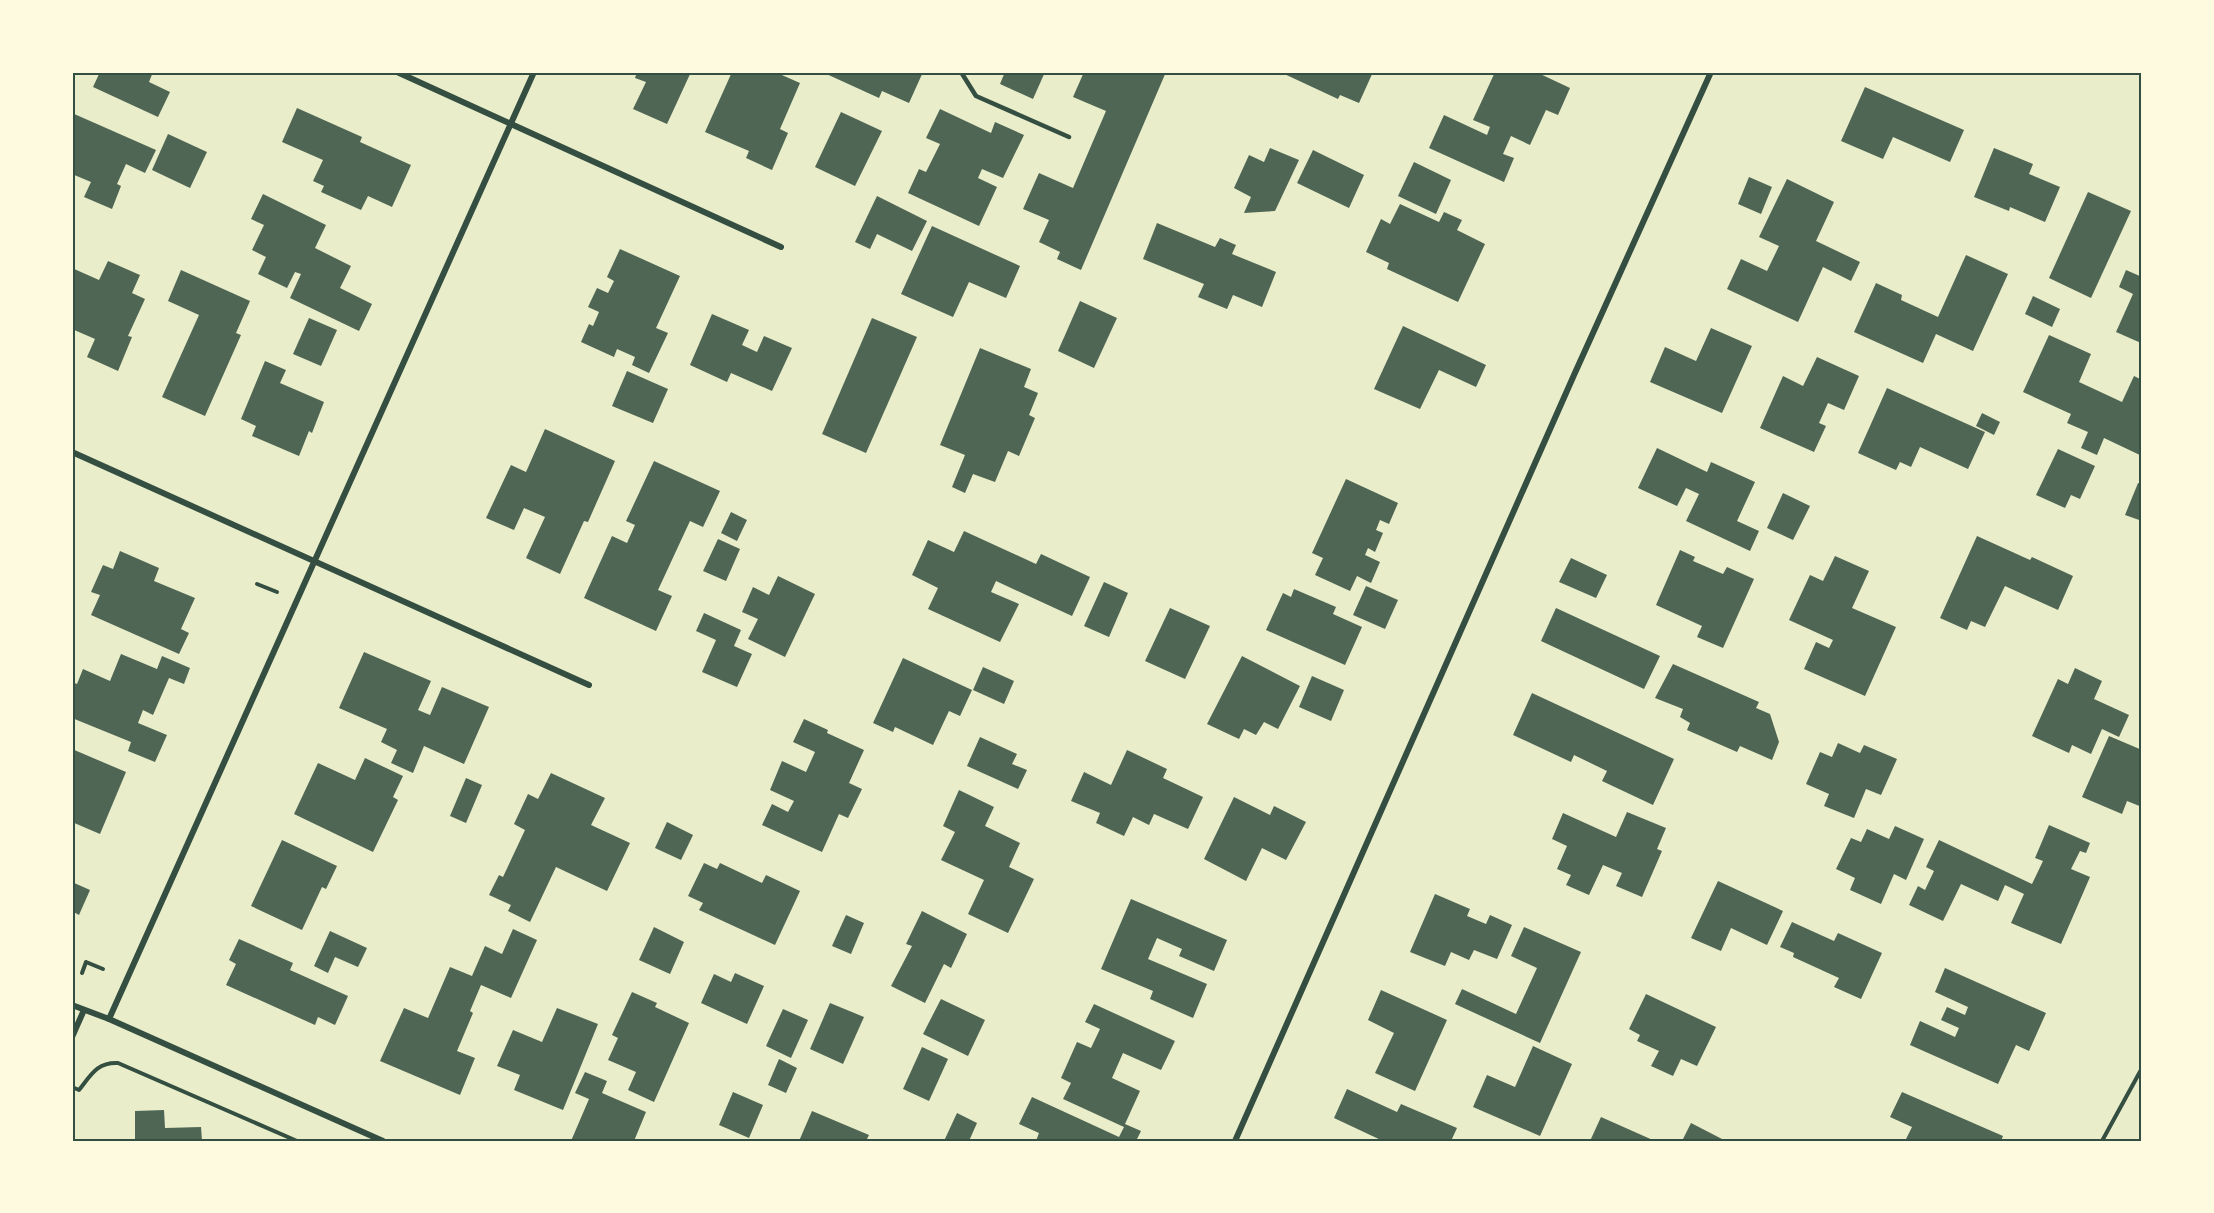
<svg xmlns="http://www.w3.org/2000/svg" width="2214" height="1213" viewBox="0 0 2214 1213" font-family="Ubuntu,sans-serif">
	<rect width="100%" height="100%" fill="#e9edc9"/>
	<g fill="#4f6655">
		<path d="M100,72H153L149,82L170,92L158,117L93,87Z"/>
		<path d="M637,72H691L667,124L633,109L646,82L635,78Z"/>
		<path d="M732,72H775L800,83L780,129L788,133L772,170L746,158L749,151L705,132Z"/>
		<path d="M822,72H923L909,103L882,91L879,98Z"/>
		<path d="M1005,72H1045L1033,99L1000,84Z"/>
		<path d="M1084,72H1166L1081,270L1057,259L1060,252L1039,242L1049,220L1023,209L1039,173L1073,188L1106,111L1073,97Z"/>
		<path d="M1280,72H1373L1359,103L1340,95L1338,99Z"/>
		<path d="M1495,72H1536L1570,88L1558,115L1546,110L1530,145L1511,136L1503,154L1514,158L1504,182L1429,148L1444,115L1487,135L1490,127L1473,120Z"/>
		<path d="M1865,87L1964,130L1950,162L1893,137L1883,159L1841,141Z"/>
		<path d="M297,108L362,137L360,142L411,165L392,207L368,196L361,210L321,192L324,186L313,181L323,160L282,142Z"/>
		<path d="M940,109L991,133L995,122L1024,135L1003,178L982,169L978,178L997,187L979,226L908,193L919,169L926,172L940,144L926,138Z"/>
		<path d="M841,112L882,131L855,186L815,167Z"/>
		<path d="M72,113L156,150L145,173L126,164L117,184L121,186L112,209L84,197L91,182L72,174Z"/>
		<path d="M168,134L207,152L190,188L152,170Z"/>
		<path d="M1270,148L1299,160L1275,211L1244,213L1251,197L1234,188L1249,155L1264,162Z"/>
		<path d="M1994,148L2033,164L2029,174L2060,187L2045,222L2010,207L2009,211L1974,197Z"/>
		<path d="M1313,150L1364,175L1349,208L1297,183Z"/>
		<path d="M1414,162L1451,180L1436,214L1398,196Z"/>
		<path d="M1749,177L1772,187L1761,214L1738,204Z"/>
		<path d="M1787,179L1834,202L1816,241L1860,262L1851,281L1823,267L1798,322L1727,289L1741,259L1767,271L1779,246L1759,237Z"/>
		<path d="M2088,192L2131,211L2091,298L2049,278Z"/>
		<path d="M263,194L326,225L315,248L351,266L340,288L372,304L359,331L290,298L301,274L295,272L287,288L258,274L266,257L252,250L264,225L251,219Z"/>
		<path d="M877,196L927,221L912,251L877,234L870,249L855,242Z"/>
		<path d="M1400,204L1439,222L1444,212L1462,220L1457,230L1485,244L1458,302L1387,269L1389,263L1366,252L1381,219L1390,224Z"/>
		<path d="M1157,223L1215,247L1220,238L1236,245L1232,254L1276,272L1262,307L1233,295L1227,309L1198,297L1204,284L1143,259Z"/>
		<path d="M932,226L1020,266L1006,298L969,282L953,317L901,294Z"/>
		<path d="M620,249L680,276L656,328L668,333L649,373L632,365L635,357L617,349L614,357L581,342L589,324L593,326L599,312L588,307L597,288L608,293L614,281L607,277Z"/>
		<path d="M1966,255L2008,274L1973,351L1936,334L1923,363L1854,332L1876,283L1902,295L1901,300L1938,317Z"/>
		<path d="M108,261L140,275L132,293L145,299L128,336L132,337L118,371L87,357L95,339L72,329V268L99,280Z"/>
		<path d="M181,270L250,301L236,333L241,335L205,416L162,397L199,315L168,301Z"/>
		<path d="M2126,270L2142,277L2141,343L2116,332L2133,294L2119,287Z"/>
		<path d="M2033,296L2060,309L2052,327L2025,314Z"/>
		<path d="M1080,301L1117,318L1094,368L1058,351Z"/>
		<path d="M712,314L749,330L742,345L757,352L764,336L792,348L772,391L731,373L727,382L690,365Z"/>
		<path d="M309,318L337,330L321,366L293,354Z"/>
		<path d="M872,318L917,337L866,453L822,434Z"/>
		<path d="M1403,326L1486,365L1476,387L1439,370L1420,409L1374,389Z"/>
		<path d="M1711,328L1752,346L1722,413L1650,382L1665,347L1696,361Z"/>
		<path d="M2049,335L2091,354L2079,382L2122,402L2134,376L2142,380V456L2104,438L2097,455L2081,448L2088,432L2067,423L2071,414L2023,392Z"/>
		<path d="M980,348L1031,369L1024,387L1038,393L1029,415L1035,418L1019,456L1008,451L995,482L973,474L965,493L952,487L965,455L940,445Z"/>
		<path d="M1817,357L1859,376L1844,410L1828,403L1819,423L1826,426L1814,452L1760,428L1783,376L1803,386Z"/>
		<path d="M265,361L286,370L280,383L324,402L312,433L309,431L299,456L252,436L256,426L241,419Z"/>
		<path d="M627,371L668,389L653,423L612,406Z"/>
		<path d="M1887,388L1985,432L1968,469L1920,447L1911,467L1900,462L1896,470L1858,453Z"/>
		<path d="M1982,413L2000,422L1994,435L1976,426Z"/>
		<path d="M545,429L615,461L588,522L584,521L560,574L526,558L545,517L524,508L514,530L486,518L511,465L526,472Z"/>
		<path d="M1657,448L1707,472L1711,462L1755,482L1737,521L1759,531L1750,551L1686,521L1699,494L1686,488L1677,506L1638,488Z"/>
		<path d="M2058,449L2095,466L2080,499L2071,495L2065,508L2036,495Z"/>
		<path d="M654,461L720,491L703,527L690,521L658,590L672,596L656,631L584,598L612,536L627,543L635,525L626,521Z"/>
		<path d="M1346,479L1398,503L1389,524L1380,520L1376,530L1383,533L1375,552L1368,548L1365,555L1380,562L1371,583L1357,576L1350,591L1315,575L1323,558L1312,553Z"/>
		<path d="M2138,483L2142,484V521L2125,515Z"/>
		<path d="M1783,493L1810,506L1793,540L1767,528Z"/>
		<path d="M731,512L747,520L737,541L721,533Z"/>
		<path d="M964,531L1036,564L1041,554L1090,577L1072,616L996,581L991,592L1019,604L1000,642L928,609L938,588L912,575L928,540L954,552Z"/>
		<path d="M1977,536L2030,560L2032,557L2073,576L2058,610L2005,586L1985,627L1971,621L1967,630L1940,618Z"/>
		<path d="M718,539L740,549L726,581L703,571Z"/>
		<path d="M1680,550L1695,557L1693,561L1723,574L1727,567L1754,579L1723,648L1697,637L1702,626L1656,605Z"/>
		<path d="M120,551L159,568L154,581L195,598L181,629L189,633L179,654L91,615L100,595L91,592L103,565L113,569Z"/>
		<path d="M1835,556L1869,571L1852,608L1896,627L1865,696L1804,669L1816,642L1829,648L1833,640L1789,620L1810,575L1823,581Z"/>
		<path d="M1571,558L1607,575L1596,598L1559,582Z"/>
		<path d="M778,576L815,594L785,657L748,639L758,619L742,612L753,587L769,595Z"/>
		<path d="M1104,582L1128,593L1109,637L1084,626Z"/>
		<path d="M1366,586L1398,600L1385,629L1353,615Z"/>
		<path d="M1294,589L1336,607L1333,614L1362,627L1345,665L1266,630L1283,593L1291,597Z"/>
		<path d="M1170,608L1210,626L1185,679L1145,661Z"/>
		<path d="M1556,608L1660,656L1644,689L1541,641Z"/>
		<path d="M704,613L741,630L734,646L752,654L737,687L702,672L716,640L696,631Z"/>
		<path d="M364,652L431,681L418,710L430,715L442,687L489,707L464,764L424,746L413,773L391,763L397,750L381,742L387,729L339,708Z"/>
		<path d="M121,654L157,669L162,656L190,668L184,684L169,678L153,715L143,710L138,723L167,735L155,762L128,751L131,742L72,718V682L77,684L83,669L110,681Z"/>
		<path d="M1242,656L1300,686L1278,729L1264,722L1256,735L1244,729L1239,739L1207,724Z"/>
		<path d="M903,658L972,690L960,716L949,711L933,745L895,727L893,732L873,723Z"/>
		<path d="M1673,664L1759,702L1756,708L1770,714L1779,742L1772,760L1740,746L1737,752L1687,730L1690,723L1680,717L1683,709L1655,698Z"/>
		<path d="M983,667L1014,681L1004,704L973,690Z"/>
		<path d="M2075,668L2102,681L2094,699L2129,715L2119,737L2102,729L2091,754L2072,745L2069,753L2032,736L2058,679L2068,684Z"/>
		<path d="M1312,676L1344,690L1331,721L1299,707Z"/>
		<path d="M1532,693L1674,759L1653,805L1602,781L1607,771L1574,755L1571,762L1513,735Z"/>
		<path d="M804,719L828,730L827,733L864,750L849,783L862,789L848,818L839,814L822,852L762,825L772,804L788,812L794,801L770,790L782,761L806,772L815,752L793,742Z"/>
		<path d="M2109,736L2142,750V807L2127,801L2122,814L2082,797Z"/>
		<path d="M980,737L1017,754L1012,764L1027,770L1018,789L967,766Z"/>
		<path d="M1838,743L1860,753L1864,745L1897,759L1881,795L1866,789L1854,818L1824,806L1829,794L1806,784L1820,752L1832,757Z"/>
		<path d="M72,749L126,772L100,834L72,822Z"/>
		<path d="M1127,750L1167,769L1163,778L1203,797L1188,829L1154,814L1149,825L1133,817L1124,836L1096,823L1100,813L1071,801L1084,772L1111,785Z"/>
		<path d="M365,758L403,776L393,797L398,800L373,852L294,814L318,763L355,780Z"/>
		<path d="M551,773L605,798L591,825L630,843L607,891L556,867L530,922L508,911L511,905L489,895L499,875L503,877L525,830L514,824L528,794L538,799Z"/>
		<path d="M466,778L482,785L466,823L450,816Z"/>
		<path d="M959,790L994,807L985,826L1020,843L1009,867L1034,879L1008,933L968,914L984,880L941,860L955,832L943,826Z"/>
		<path d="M1234,797L1270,815L1274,806L1306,822L1286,860L1262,848L1246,881L1204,859Z"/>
		<path d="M1627,812L1666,828L1657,849L1662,851L1642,897L1616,886L1622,873L1603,865L1589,895L1566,885L1571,875L1557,869L1567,846L1552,839L1563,813L1616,837Z"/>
		<path d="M667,822L693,835L681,860L655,848Z"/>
		<path d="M2049,825L2090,843L2086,853L2080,851L2071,869L2090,877L2061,944L2011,923L2024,894L2005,885L1998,901L1961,884L1943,921L1909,905L1918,886L1925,890L1934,871L1926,867L1939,840L2032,884L2043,861L2035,858Z"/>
		<path d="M1895,826L1924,839L1906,880L1894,874L1881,904L1850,890L1855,878L1836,869L1851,838L1861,842L1867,829L1889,839Z"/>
		<path d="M282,840L337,866L326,889L322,887L302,930L251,906Z"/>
		<path d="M704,863L717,869L720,863L762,883L766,875L800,891L775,945L699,910L703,903L688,896Z"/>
		<path d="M1718,881L1783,911L1767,945L1731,928L1721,951L1691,938Z"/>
		<path d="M72,882L90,890L79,915L72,911Z"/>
		<path d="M1435,894L1470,909L1467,916L1486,924L1490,915L1512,925L1497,959L1474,950L1469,960L1451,952L1445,966L1410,952Z"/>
		<path d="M1131,899L1227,940L1214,971L1179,956L1182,949L1157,938L1148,959L1207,984L1193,1018L1150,999L1153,991L1101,969Z"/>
		<path d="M922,911L967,934L951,968L944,964L925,1003L891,986L912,946L906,944Z"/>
		<path d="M846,915L864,923L851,954L832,946Z"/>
		<path d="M1792,922L1834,941L1838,933L1882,953L1861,999L1834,987L1839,978L1793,957L1794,953L1780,947Z"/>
		<path d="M654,927L684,942L670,974L639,960Z"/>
		<path d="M1524,927L1581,952L1540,1043L1455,1004L1462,989L1516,1014L1537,968L1511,956Z"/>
		<path d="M513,929L537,940L511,998L481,985L470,1011L473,1013L457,1051L475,1058L460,1095L380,1061L404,1008L428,1018L450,967L472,976L485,946L502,954Z"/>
		<path d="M330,931L367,948L358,967L335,957L328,973L314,966Z"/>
		<path d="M239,939L293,963L290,970L348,996L335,1025L318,1017L315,1025L226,985L236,964L229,960Z"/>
		<path d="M1945,968L2046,1013L2029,1051L2016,1045L1998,1084L1910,1045L1920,1021L1955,1037L1959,1028L1941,1020L1947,1007L1965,1015L1968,1007L1935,992Z"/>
		<path d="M735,973L764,986L747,1024L701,1003L714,974L731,982Z"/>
		<path d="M1381,990L1447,1020L1415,1091L1375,1073L1394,1033L1368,1020Z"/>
		<path d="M632,992L657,1003L655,1007L689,1023L654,1102L628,1090L636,1072L608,1060L618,1038L612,1035Z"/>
		<path d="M1646,994L1716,1027L1697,1066L1681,1059L1673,1076L1651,1066L1659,1051L1637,1041L1640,1035L1629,1029Z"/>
		<path d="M941,999L985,1020L968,1056L923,1034Z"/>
		<path d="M830,1003L864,1017L843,1064L810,1049Z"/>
		<path d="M1094,1004L1175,1041L1161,1070L1123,1053L1112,1078L1140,1091L1125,1124L1141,1131L1136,1141H1036L1039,1133L1019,1124L1032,1097L1119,1137L1124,1127L1063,1099L1071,1083L1061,1078L1077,1042L1091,1048L1100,1029L1085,1022Z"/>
		<path d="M557,1008L598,1024L563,1110L514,1090L520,1075L497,1066L513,1030L542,1042Z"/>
		<path d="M783,1009L808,1020L791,1058L766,1046Z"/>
		<path d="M1533,1046L1572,1064L1540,1136L1473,1107L1487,1075L1515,1087Z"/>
		<path d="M922,1047L948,1059L929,1101L903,1089Z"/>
		<path d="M779,1059L797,1068L786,1093L768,1085Z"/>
		<path d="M585,1072L607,1081L602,1093L646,1112L634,1141H571L589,1099L575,1093Z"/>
		<path d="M1347,1089L1397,1112L1401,1104L1457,1128L1451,1141H1383L1334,1118Z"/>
		<path d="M733,1092L763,1105L749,1138L719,1125Z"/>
		<path d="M1902,1092L2003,1136L2001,1141H1905L1912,1127L1890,1117Z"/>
		<path d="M164,1110L165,1128L201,1127L202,1141H135V1111Z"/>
		<path d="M812,1111L869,1135L866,1141H799Z"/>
		<path d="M957,1113L977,1123L969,1141H944Z"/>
		<path d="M1601,1117L1655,1141H1590Z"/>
		<path d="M1691,1123L1722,1139L1721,1141H1682Z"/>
	</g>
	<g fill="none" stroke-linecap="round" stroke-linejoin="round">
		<g stroke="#344e41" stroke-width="4">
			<path d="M257,584L277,592"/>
			<path d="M82,973L86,962L103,969"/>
			<path d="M72,1087L79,1090C91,1075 97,1062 118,1063L297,1141"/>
			<path d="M2102,1141L2142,1068"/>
		</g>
		<path stroke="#344e41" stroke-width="4.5" d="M961,72L976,96L1069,137"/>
		<g stroke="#344e41" stroke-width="6">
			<path d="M397,72L781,247"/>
			<path d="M72,452L589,685"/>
			<path d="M72,1005L109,1019L383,1141"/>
			<path d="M109,1019L534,72"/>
			<path d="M72,1037L84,1010"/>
			<path d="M1235,1141L1574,375L1711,72"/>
		</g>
	</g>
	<rect width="2214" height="1213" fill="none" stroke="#fefae0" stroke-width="147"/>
	<rect x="74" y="74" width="2066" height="1066" fill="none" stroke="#344e41" stroke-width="2"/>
</svg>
